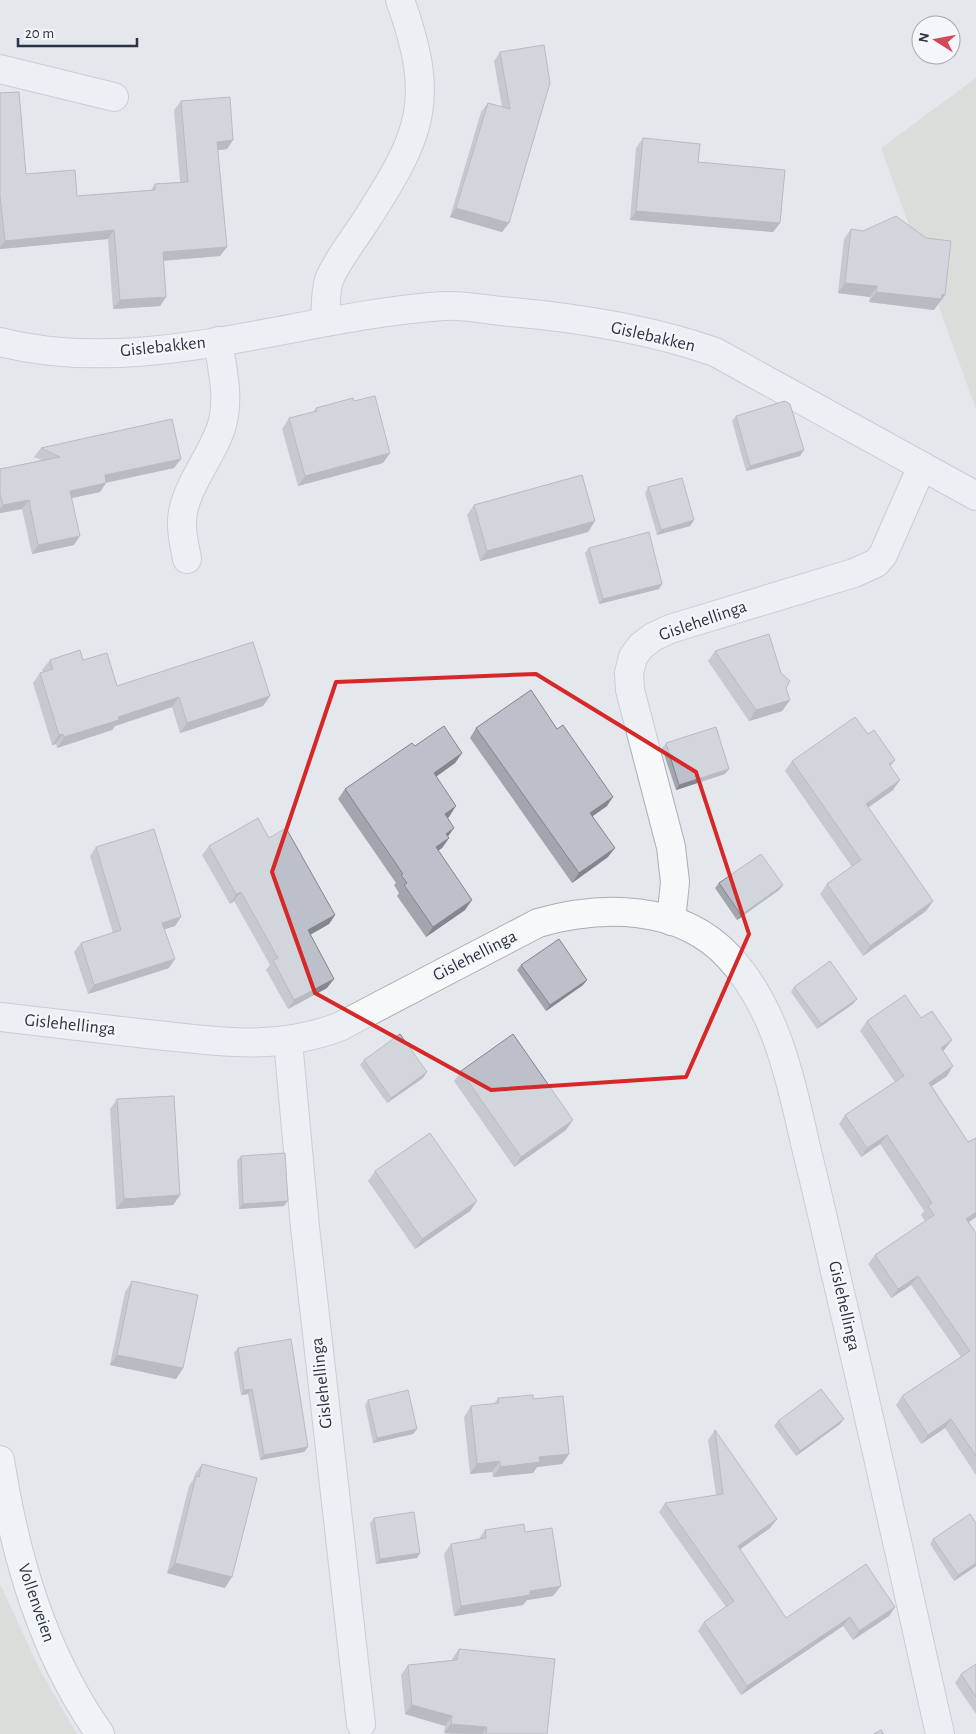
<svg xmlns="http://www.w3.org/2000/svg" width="976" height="1734" viewBox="0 0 976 1734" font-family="'Alegreya Sans',sans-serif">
	<rect width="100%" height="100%" fill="#e4e7ec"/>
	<g fill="#c9d6c5">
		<path d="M976,78V409L881,148Z"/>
		<path d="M0,1584L41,1672L77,1734H0Z"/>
	</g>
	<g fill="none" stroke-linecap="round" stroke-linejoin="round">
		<g stroke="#a9aeb7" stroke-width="30">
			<g id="minor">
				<path d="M0,69L114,97"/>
				<path d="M325,322C326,309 325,292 329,280C336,262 354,239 365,222C421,135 437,102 400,0"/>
				<path d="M0,342C145,379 299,315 445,306C463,305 483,309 501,311C573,317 647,328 715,352L976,496"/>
				<path d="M187,559C185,547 181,533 182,520C184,486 215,454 223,421C229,395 222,368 218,341"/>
				<path d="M671,921L675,882L671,847L630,690L629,673L633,657L641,646L653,637L670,629L854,573L876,563L883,555L922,466"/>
				<path d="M0,1017C49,1023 98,1028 147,1034C217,1041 271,1052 339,1027L538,923C601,905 680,904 729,957C776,1008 790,1077 805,1143C815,1184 825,1225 834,1267C871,1422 905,1578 940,1734"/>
				<path d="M288,1041L305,1227L361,1724"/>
			</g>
		</g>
		<g stroke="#a3abb8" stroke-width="30">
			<path id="major" d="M0,1460C15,1557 43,1653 100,1734"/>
		</g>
		<use href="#minor" stroke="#f7f8fa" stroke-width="28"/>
		<use href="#major" stroke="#fff" stroke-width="28"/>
	</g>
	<g fill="#a1a5ae">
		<path d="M544,45L509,223L502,232L450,217L481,112L488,103L502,107L494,61L500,52Z"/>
		<path d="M0,93L26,174L77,196L151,190L155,184L180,182L174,110L181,101L233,140L227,149L218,150L220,256L163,261L166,297L160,306L113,309L108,239L0,249Z"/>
		<path d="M643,138L698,162L780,223L773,232L630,220L636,148Z"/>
		<path d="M851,229L945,295L934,310L869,302L870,297L838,293L844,239Z"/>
		<path d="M354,401L390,453L383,463L298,486L282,429L289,418L313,412L316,408Z"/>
		<path d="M736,416L800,456L746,471L732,421Z"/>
		<path d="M41,448L174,468L106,483L100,492L71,498L74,545L32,554L22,509L0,513V469L42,460L34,457Z"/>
		<path d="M648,487L694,520L690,526L657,535L645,493Z"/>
		<path d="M474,505L595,521L588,532L480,561L467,515Z"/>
		<path d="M589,548L659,589L599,604L585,553Z"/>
		<path d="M715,651L786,688L790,700L782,711L749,721L708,661Z"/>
		<path d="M50,660H83L117,686L270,696L263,706L180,733L172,707L115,726L112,730L57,748L56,744L52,745L33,683L40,673L43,672L42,670Z"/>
		<path d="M476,728L607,806L593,816L608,857L572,883L470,738Z"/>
		<path d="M868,734L895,760L890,767L893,790L868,808L933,901L926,911L863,956L820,894L827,884L852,867L785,771L792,761Z"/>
		<path d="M666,743L725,774L676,790L662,748Z"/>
		<path d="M415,746L462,753L455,763L436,777L449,817L448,818V837L449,838L442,848L438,851L465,910L426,937L397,896L399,893L394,885L396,883L338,799L345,789Z"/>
		<path d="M269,838L335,915L329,924L310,935L327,988L288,1009L266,970L270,965L234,901L230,904L202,855L209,846Z"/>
		<path d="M96,847L175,926L165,929L169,968L88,994L74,952L81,943L113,933L90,856Z"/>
		<path d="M719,883L783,885L779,890L737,920L715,888Z"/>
		<path d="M521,965L583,985L546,1011L517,970Z"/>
		<path d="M794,987L853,1004L817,1029L791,992Z"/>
		<path d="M921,1018L945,1049L943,1051L947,1076L932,1086L968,1142L976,1138V1217L969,1222L976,1233V1475L945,1428L921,1444L896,1405L902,1396L961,1357L911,1285L891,1298L868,1264L875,1255L925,1221L921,1215L924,1211L880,1144L861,1157L839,1124L845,1115L895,1082L860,1031L867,1021Z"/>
		<path d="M364,1060L423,1078L387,1103L360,1065Z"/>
		<path d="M461,1071L566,1130L514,1167L454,1081Z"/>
		<path d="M117,1099L180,1195L173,1205L116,1209L110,1109Z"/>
		<path d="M241,1156L284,1206L239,1209L237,1161Z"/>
		<path d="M375,1171L477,1201L470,1211L415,1249L368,1181Z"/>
		<path d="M132,1281L183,1368L176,1379L110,1365L125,1292Z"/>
		<path d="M238,1348L308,1447L304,1452L260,1460L248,1394L241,1395L234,1353Z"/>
		<path d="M498,1398L533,1399L569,1454L562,1464L537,1467L533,1473L493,1477L492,1472L470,1474L464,1417L471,1406L494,1404Z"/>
		<path d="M368,1400L417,1429L413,1434L373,1443L365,1405Z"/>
		<path d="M778,1421L840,1424L796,1456L774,1426Z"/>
		<path d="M715,1430L777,1519L770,1528L740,1549L786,1618L895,1607L889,1616L853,1640L843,1626L741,1695L698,1631L704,1622L726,1607L659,1512L665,1503L716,1495L708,1440Z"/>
		<path d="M202,1464L225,1588L167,1573L189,1486L193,1480L195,1474Z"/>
		<path d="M374,1518L420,1553L417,1558L376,1564L370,1523Z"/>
		<path d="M976,1523V1566L954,1581L930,1544L933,1539Z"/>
		<path d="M485,1530L525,1532L553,1596L527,1600L523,1605L454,1616L444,1554L451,1544L479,1539Z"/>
		<path d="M459,1649L547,1734H452L444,1733L445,1726L405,1714L401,1675L408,1665L452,1660V1659Z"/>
		<path d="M976,1664V1714L955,1683L961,1674Z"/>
	</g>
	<g fill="#83868d">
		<path d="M233,140L227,149L211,151L217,142Z"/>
		<path d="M456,208L509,223L502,232L450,217Z"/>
		<path d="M636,211L780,223L773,232L630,220Z"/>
		<path d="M114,230L108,239L0,249V247L5,241Z"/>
		<path d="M227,247L220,256L156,261L163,252Z"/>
		<path d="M845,283L877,286L870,297L838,293Z"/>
		<path d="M876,292L942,294L945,295L934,310L869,302Z"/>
		<path d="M166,297L160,306L113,309L120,300Z"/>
		<path d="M804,450L800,456L746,471L750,466Z"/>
		<path d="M390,453L383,463L298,486L305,476Z"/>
		<path d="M181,459L174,468L99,484L105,475Z"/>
		<path d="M106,483L100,492L63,500L70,491Z"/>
		<path d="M29,500L22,509L0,513V509L3,505Z"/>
		<path d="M694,520L690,526L657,535L661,530Z"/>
		<path d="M595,521L588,532L480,561L487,551Z"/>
		<path d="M80,536L74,545L32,554L38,545Z"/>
		<path d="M662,584L659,589L599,604L603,599Z"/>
		<path d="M270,696L263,706L180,733L187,723Z"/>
		<path d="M179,697L172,707L115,726L112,730L57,748L64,737L118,717Z"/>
		<path d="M790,700L782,711L749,721L756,710Z"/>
		<path d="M63,734L56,744L52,745L59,735Z"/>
		<path d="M462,753L455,763L427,783L434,773Z"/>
		<path d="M729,769L725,774L676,790L679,785Z"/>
		<path d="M900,780L893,790L858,814L866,804Z"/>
		<path d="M613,797L607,806L584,822L590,813Z"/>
		<path d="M456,806L449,817L438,824L445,814Z"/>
		<path d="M454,828L447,838L446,834Z"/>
		<path d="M449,838L442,848L429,857L436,847Z"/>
		<path d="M615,848L608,857L572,883L579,873Z"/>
		<path d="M783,885L779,890L737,920L741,915Z"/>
		<path d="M241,892L234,901L230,904L236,894Z"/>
		<path d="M472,900L465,910L426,937L433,927Z"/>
		<path d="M933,901L926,911L863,956L870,946Z"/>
		<path d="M335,915L329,924L301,940L308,930Z"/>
		<path d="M181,917L175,926L156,932L162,923Z"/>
		<path d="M175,959L169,968L88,994L94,985Z"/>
		<path d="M334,979L327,988L288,1009L294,1000Z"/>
		<path d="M587,980L583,985L546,1011L550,1005Z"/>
		<path d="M857,999L853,1004L817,1029L821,1024Z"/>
		<path d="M952,1040L945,1049L934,1057L941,1048Z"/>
		<path d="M953,1066L947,1076L923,1092L929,1083Z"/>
		<path d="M427,1072L423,1078L387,1103L391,1098Z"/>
		<path d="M573,1120L566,1130L514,1167L521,1157Z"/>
		<path d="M887,1135L880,1144L861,1157L867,1148Z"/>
		<path d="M180,1195L173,1205L116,1209L124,1199Z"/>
		<path d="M288,1201L284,1206L239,1209L243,1204Z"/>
		<path d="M477,1201L470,1211L415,1249L422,1239Z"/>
		<path d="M976,1212V1217L960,1228L966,1219Z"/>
		<path d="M918,1276L911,1285L891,1298L898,1289Z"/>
		<path d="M117,1355L183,1368L176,1379L110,1365Z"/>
		<path d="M252,1389L248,1394L241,1395L244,1390Z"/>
		<path d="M844,1419L840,1424L796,1456L800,1451Z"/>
		<path d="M951,1419L945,1428L921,1444L928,1435Z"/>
		<path d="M417,1429L413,1434L373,1443L377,1438Z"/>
		<path d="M308,1447L304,1452L260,1460L264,1455Z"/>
		<path d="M569,1454L562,1464L537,1467L533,1473L493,1477L500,1467L539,1457Z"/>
		<path d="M500,1461L492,1472L470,1474L477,1464Z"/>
		<path d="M777,1519L770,1528L732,1555L738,1546Z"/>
		<path d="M420,1553L417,1558L376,1564L380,1559Z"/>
		<path d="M175,1563L232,1577L225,1588L167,1573Z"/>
		<path d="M976,1563V1566L954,1581L958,1575Z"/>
		<path d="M561,1586L553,1596L527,1600L523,1605L454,1616L461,1606L530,1591Z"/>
		<path d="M895,1607L889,1616L853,1640L859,1631Z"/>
		<path d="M850,1617L843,1626L741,1695L747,1686Z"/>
		<path d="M412,1705L452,1716L445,1726L405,1714Z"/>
		<path d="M451,1724L487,1727L482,1734L444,1733Z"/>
	</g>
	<g fill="#bbc0ca" stroke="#83868d">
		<path d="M544,45L550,83L509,223L456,208L488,103L510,109L500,52Z"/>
		<path d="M19,92L26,174L75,170L77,196L155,190V184L188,182L181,101L230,97L233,140L217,142L227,247L163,252L166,297L120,300L114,230L5,241L0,196V93Z"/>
		<path d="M643,138L700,144L698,162L785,170L780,223L636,211Z"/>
		<path d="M896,216L926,238L951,241L945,295L942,294L941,299L876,292L877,286L845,283L851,229L863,231Z"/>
		<path d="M375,396L390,453L305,476L289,418L317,411L316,408L353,398L354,401Z"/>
		<path d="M785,401L790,404L804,450L750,466L736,416Z"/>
		<path d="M172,419L181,459L105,475L106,483L70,491L80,536L38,545L29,500L3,505L0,494V469L60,457L41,448Z"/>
		<path d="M582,475L595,521L487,551L474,505Z"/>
		<path d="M682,478L694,520L661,530L648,487Z"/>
		<path d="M649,532L662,584L603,599L589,548Z"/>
		<path d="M769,634L781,673L790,681L786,688L790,700L756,710L715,651Z"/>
		<path d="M253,642L270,696L187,723L179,697L118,717L119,720L64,737L63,734L59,735L40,673L53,669L50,660L80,650L83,660L107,653L117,686Z"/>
		<path d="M531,690L557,729L563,725L613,797L590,813L615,848L579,873L476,728Z"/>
		<path d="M855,717L868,734L874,730L895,760L889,764L900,780L866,804L933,901L870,946L827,884L861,860L792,761Z"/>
		<path d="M444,726L462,753L434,773L456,806L445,814L454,828L446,834L449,838L436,847L472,900L433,927L404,885L407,883L401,875L403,874L345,789L412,743L415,746Z"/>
		<path d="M716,727L729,769L679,785L666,743Z"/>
		<path d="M258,818L269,838L286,828L335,915L308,930L334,979L294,1000L273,960L278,958L241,892L236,894L209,846Z"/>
		<path d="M154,829L181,917L162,923L175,959L94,985L81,943L121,930L96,847Z"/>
		<path d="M761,854L783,885L741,915L719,883Z"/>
		<path d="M559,939L587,980L550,1005L521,965Z"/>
		<path d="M830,961L857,999L821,1024L794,987Z"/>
		<path d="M905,995L921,1018L932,1011L952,1040L941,1048L953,1066L929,1083L968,1142L976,1138V1212L966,1219L976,1233V1456L951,1419L928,1435L902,1396L970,1351L918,1276L898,1289L875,1255L934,1215L928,1206L932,1203L887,1135L867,1148L845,1115L904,1076L867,1021Z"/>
		<path d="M400,1034L427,1072L391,1098L364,1060Z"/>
		<path d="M513,1034L573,1120L521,1157L461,1071Z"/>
		<path d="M174,1096L180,1195L124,1199L117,1099Z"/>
		<path d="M430,1133L477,1201L422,1239L375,1171Z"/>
		<path d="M285,1153L288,1201L243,1204L241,1156Z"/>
		<path d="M132,1281L198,1295L183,1368L117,1355Z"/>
		<path d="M291,1339L308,1447L264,1455L252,1389L244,1390L238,1348Z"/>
		<path d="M821,1389L844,1419L800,1451L778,1421Z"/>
		<path d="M408,1390L417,1429L377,1438L368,1400Z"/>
		<path d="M533,1395V1399L563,1396L569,1454L539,1457L540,1462L500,1467V1461L477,1464L471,1406L499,1403L498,1398Z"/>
		<path d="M715,1430L777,1519L738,1546L786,1618L866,1564L895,1607L859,1631L850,1617L747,1686L704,1622L734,1601L665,1503L723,1494Z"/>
		<path d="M202,1464L257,1478L232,1577L175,1563L196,1476L199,1477Z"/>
		<path d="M414,1512L420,1553L380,1559L374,1518Z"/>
		<path d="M970,1514L976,1523V1563L958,1575L933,1539Z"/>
		<path d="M524,1524L525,1532L552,1528L561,1586L530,1591V1595L461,1606L451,1544L486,1538L485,1530Z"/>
		<path d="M459,1649L555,1659L547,1734H486L487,1727L451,1724L452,1716L412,1705L408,1665L457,1660Z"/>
		<path d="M976,1664V1697L961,1674Z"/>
		<path d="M881,1730L884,1734H874Z"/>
	</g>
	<path d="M0 0H976V1734H0ZM536,674L696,772L749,934L686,1077L491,1090L315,993L272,872L336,682Z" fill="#e4e7ec" fill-opacity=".55" fill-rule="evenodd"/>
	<path fill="none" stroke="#d62828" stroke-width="4" stroke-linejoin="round" d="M536,674L696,772L749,934L686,1077L491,1090L315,993L272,872L336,682Z"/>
	<g text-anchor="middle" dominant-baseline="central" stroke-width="4.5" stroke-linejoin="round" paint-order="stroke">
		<g font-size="18" fill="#2b3445" stroke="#f4f6f9">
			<text transform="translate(653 337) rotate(13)">Gislebakken</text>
			<text transform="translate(163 347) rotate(-6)">Gislebakken</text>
			<text transform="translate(703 621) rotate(-19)">Gislehellinga</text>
			<text transform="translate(475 956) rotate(-27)">Gislehellinga</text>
			<text transform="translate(70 1025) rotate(6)">Gislehellinga</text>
			<text transform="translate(844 1306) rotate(77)">Gislehellinga</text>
			<text transform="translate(322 1383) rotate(-96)">Gislehellinga</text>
			<text transform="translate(36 1603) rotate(71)">Vollenveien</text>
		</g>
	</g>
	<g transform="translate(936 40) rotate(281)"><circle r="24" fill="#f4f6f9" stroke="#a4a8b1"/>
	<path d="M0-4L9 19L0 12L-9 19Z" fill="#d1495b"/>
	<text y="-8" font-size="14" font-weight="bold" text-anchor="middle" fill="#2b3445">N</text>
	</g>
	<path d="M18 38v8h119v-8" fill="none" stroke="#2b3445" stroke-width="2.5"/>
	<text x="25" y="38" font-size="15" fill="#2b3445" stroke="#f4f6f9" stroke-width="4" paint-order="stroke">20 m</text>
</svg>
